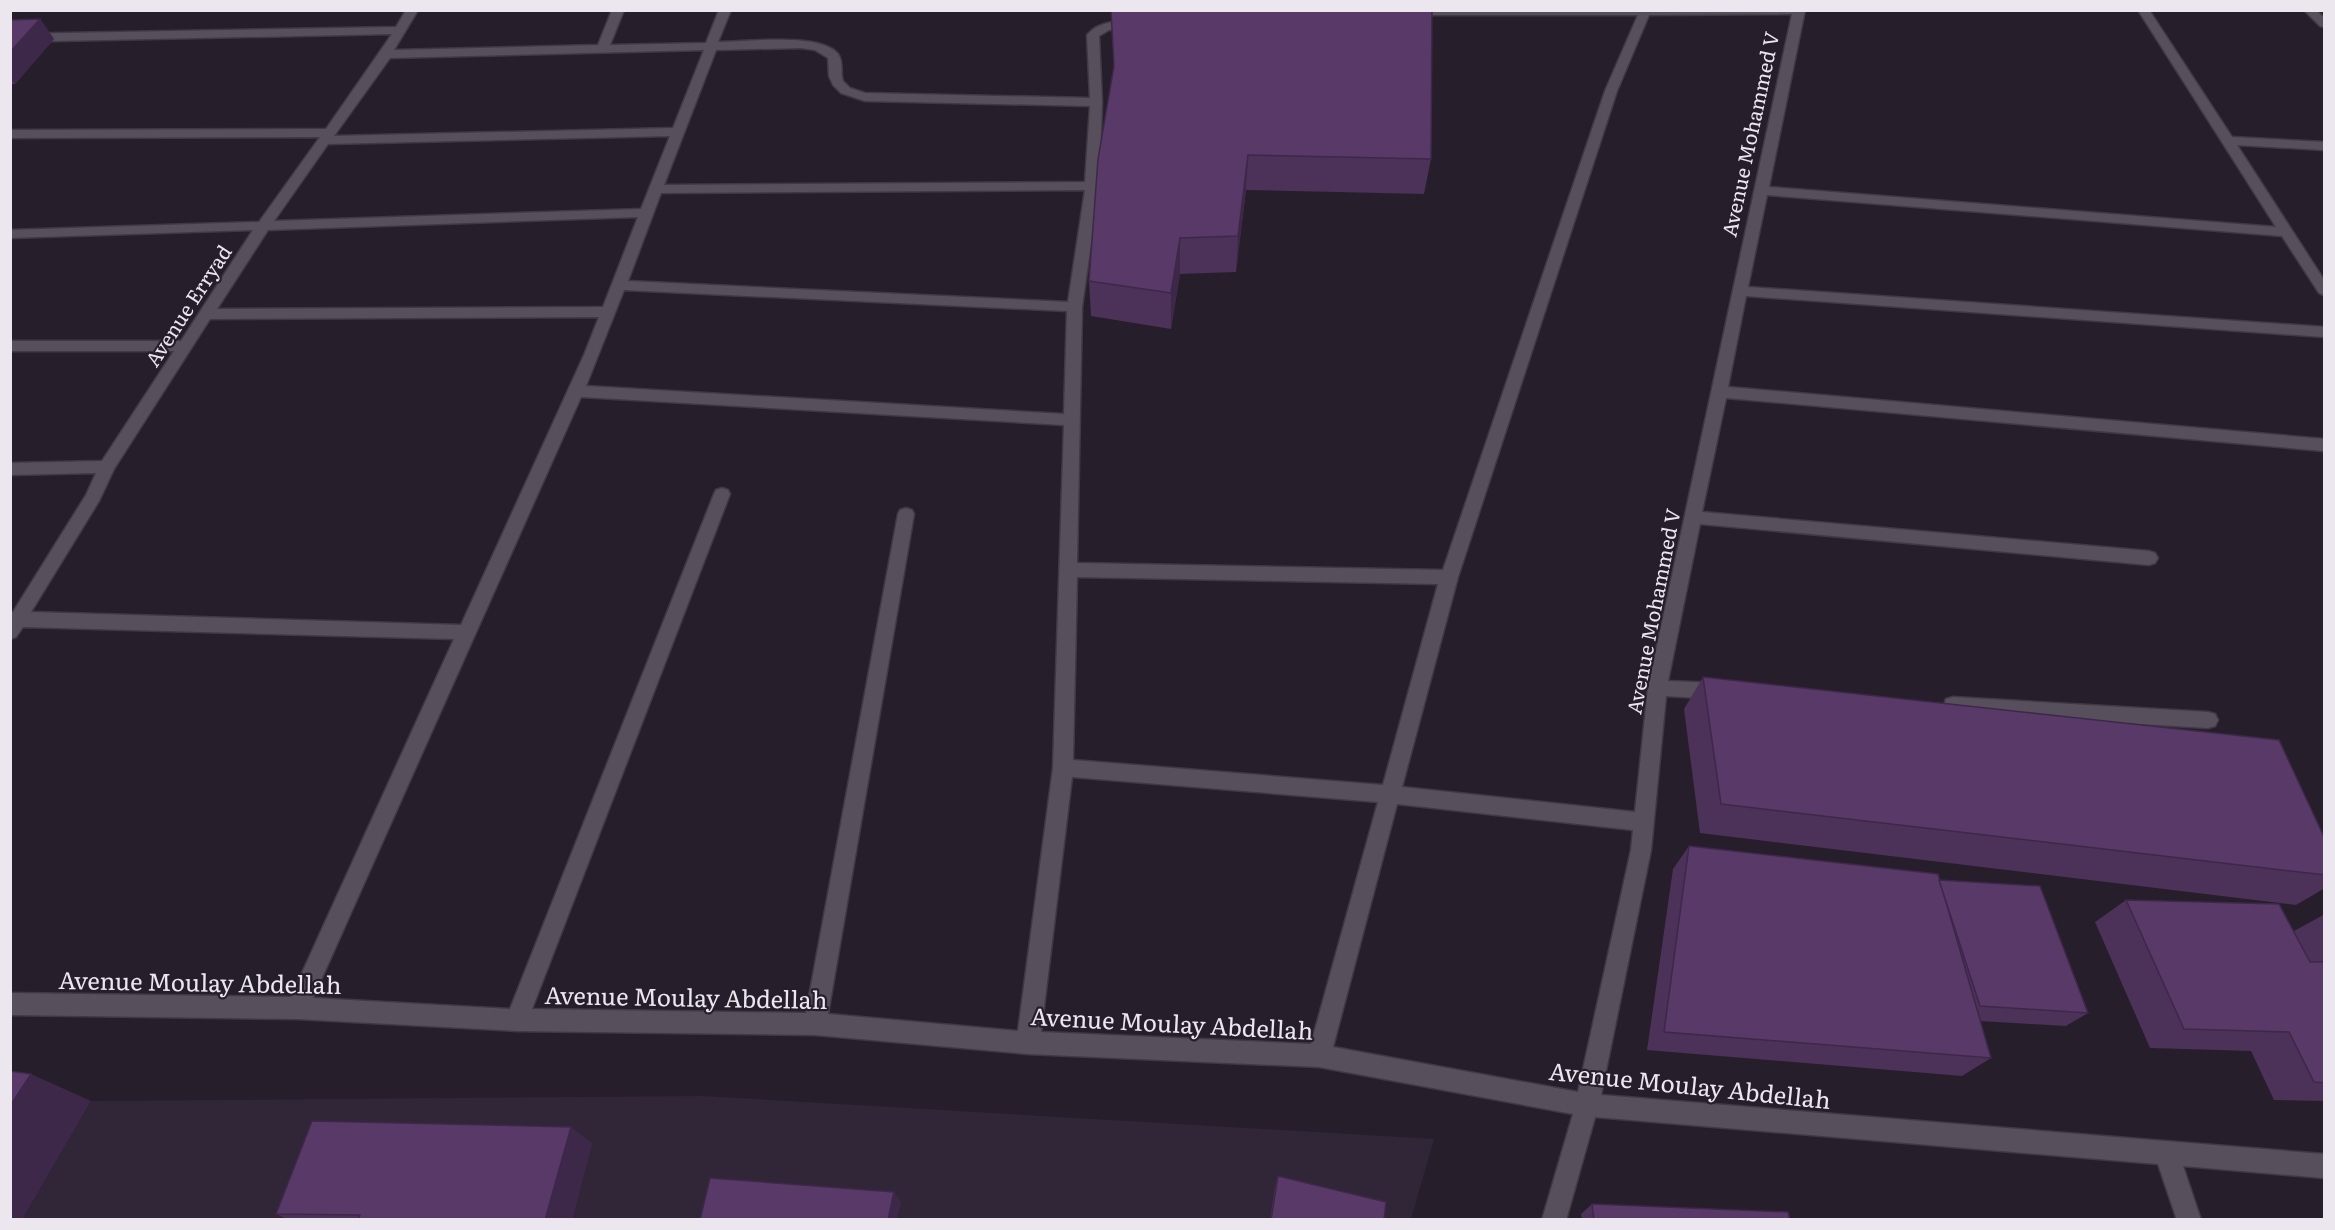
<svg xmlns="http://www.w3.org/2000/svg" width="2335" height="1230" viewBox="0 0 2335 1230" font-family="Literata,serif">
	<rect width="100%" height="100%" fill="#261e2a"/>
	<path fill="#312637" d="M703,1096L1434,1139L1411,1219L22,1220L91,1101Z"/>
	<g fill="none" stroke-linecap="round" stroke-linejoin="round">
		<g stroke="#403943" stroke-width="3">
			<g id="minor">
				<path d="M406,10H418L394,50L598,45L612,10H624L610,45L706,43L719,10H731L718,42C745,42 821,32 838,54C844,62 840,73 843,81L850,88L865,93L1090,98L1087,35C1098,21 1122,19 1139,23V27L1109,30L1099,36L1102,102L1099,186L1082,307L1077,563L1443,570L1605,91L1638,15H1408L1404,14L1403,10H1805L1769,187L2276,227L2138,10H2149L2232,137L2324,142V150L2237,145L2324,280V295L2319,293L2282,236L1767,195L1748,287L2324,327V337L1746,296L1728,387L2324,439V451L1726,398L1702,512L2149,551L2155,553L2158,558L2155,563L2149,565L1700,524L1668,681L1718,683L1725,685L1727,691L1725,697L1718,699L1666,696L1651,850L1601,1095L2324,1154V1178L2183,1166L2201,1220H2177L2158,1164L1595,1117L1566,1220H1542L1573,1114L1319,1067L1028,1054L815,1035L517,1031L297,1019L10,1015V993L291,997L454,639L23,627L16,637L10,639V612H13L86,495L96,473L10,475V463L102,461L174,351H10V341H181L253,230L10,238V230L259,222L320,137L10,138V130L326,129L392,34L10,42V34L396,27ZM1792,14L1648,688L1635,812L1402,787L1458,577L1617,91L1649,15ZM801,48L815,50L828,58L829,76L833,85L841,93L865,101L1090,106L1085,182L664,185L716,50ZM704,50L673,128L334,136L390,58ZM670,136L641,209L274,221L328,144ZM1085,190L1068,302L628,281L661,193ZM638,217L603,307L217,309L268,230ZM624,290L1067,311L1064,414L586,386ZM599,317L584,355L461,625L31,612L99,501L114,469L210,319ZM581,397L1064,425L1053,768L1018,1031L828,1014L914,514L912,510L906,508L900,510L898,514L806,1013L532,1009L730,494L728,490L722,488L716,490L714,494L510,1009L313,998ZM1077,577L1438,584L1383,785L1073,760ZM1072,777L1378,802L1311,1044L1041,1032ZM1397,804L1633,830L1631,850L1578,1092L1333,1047Z"/>
				<path d="M2304,10H2316L2324,18V27L2320,26Z"/>
				<path d="M1953,697L2208,712L2215,714L2218,720L2215,726L2208,728L1953,713L1946,711L1944,705L1946,699Z"/>
			</g>
		</g>
		<use href="#minor" fill="#584f5d" fill-rule="evenodd"/>
	</g>
	<g fill="#4c3159">
		<path d="M1111,10L1431,159L1424,194L1246,190L1236,272L1180,274L1171,329L1091,316L1089,281L1114,70Z"/>
		<path d="M40,19L54,39L15,84H10V20Z"/>
		<path d="M1703,677L2325,839V888L2296,905L1700,833L1684,709Z"/>
		<path d="M1689,846L1939,880L2088,1013L2066,1026L1980,1021L1991,1058L1962,1076L1647,1050L1673,869Z"/>
		<path d="M2126,900L2294,931L2325,914V1101L2274,1100L2251,1051L2150,1048L2095,922Z"/>
		<path d="M592,1143L572,1220H289L276,1214Z"/>
		<path d="M1278,1176L1384,1220H1270L1275,1187Z"/>
		<path d="M1592,1204L1790,1220H1582L1581,1214Z"/>
	</g>
	<g fill="#3e2849">
		<path d="M40,19L54,39L15,84L10,77V52Z"/>
		<path d="M1248,155L1246,190L1236,272L1238,236Z"/>
		<path d="M1180,238V274L1171,329V293Z"/>
		<path d="M31,1074L91,1101L22,1220H10V1106Z"/>
		<path d="M571,1127L592,1143L572,1220H545Z"/>
		<path d="M894,1192L901,1202L897,1220H888Z"/>
	</g>
	<g fill="#583968" stroke="#3e2849" stroke-width="1.5">
		<path d="M1111,10H1432L1431,159L1248,155L1238,236L1180,238L1171,293L1089,281L1098,159L1114,66Z"/>
		<path d="M40,19L10,52V20Z"/>
		<path d="M1703,677L2279,740L2325,839V875L1721,804Z"/>
		<path d="M1689,846L1938,874L1991,1058L1664,1032Z"/>
		<path d="M1939,880L2040,886L2088,1013L1980,1006Z"/>
		<path d="M2126,900L2279,904L2310,962H2325V1083L2314,1082L2289,1032L2184,1029Z"/>
		<path d="M10,1071L31,1074L10,1106Z"/>
		<path d="M312,1121L571,1127L545,1220H358L360,1215L276,1214Z"/>
		<path d="M1278,1176L1386,1202L1384,1220H1271Z"/>
		<path d="M710,1178L894,1192L888,1220H700Z"/>
		<path d="M1592,1204L1788,1212L1790,1220H1594Z"/>
	</g>
	<g text-anchor="middle" dominant-baseline="central" stroke-width="4.5" stroke-linejoin="round" paint-order="stroke">
		<g font-size="20" fill="#ece7ef" stroke="#261e2a">
			<text transform="translate(1749 134) rotate(-78)">Avenue Mohammed V</text>
			<text transform="translate(187 305) rotate(-57)">Avenue Erryad</text>
			<text transform="translate(1652 611) rotate(-79)">Avenue Mohammed V</text>
		</g>
		<g font-size="24" fill="#ece7ef" stroke="#261e2a">
			<text transform="translate(200 981) rotate(1)">Avenue Moulay Abdellah</text>
			<text transform="translate(686 996) rotate(1)">Avenue Moulay Abdellah</text>
			<text transform="translate(1172 1022) rotate(3)">Avenue Moulay Abdellah</text>
			<text transform="translate(1690 1084) rotate(6)">Avenue Moulay Abdellah</text>
		</g>
	</g>
	<rect width="2335" height="1230" fill="none" stroke="#ece7ef" stroke-width="24"/>
</svg>
